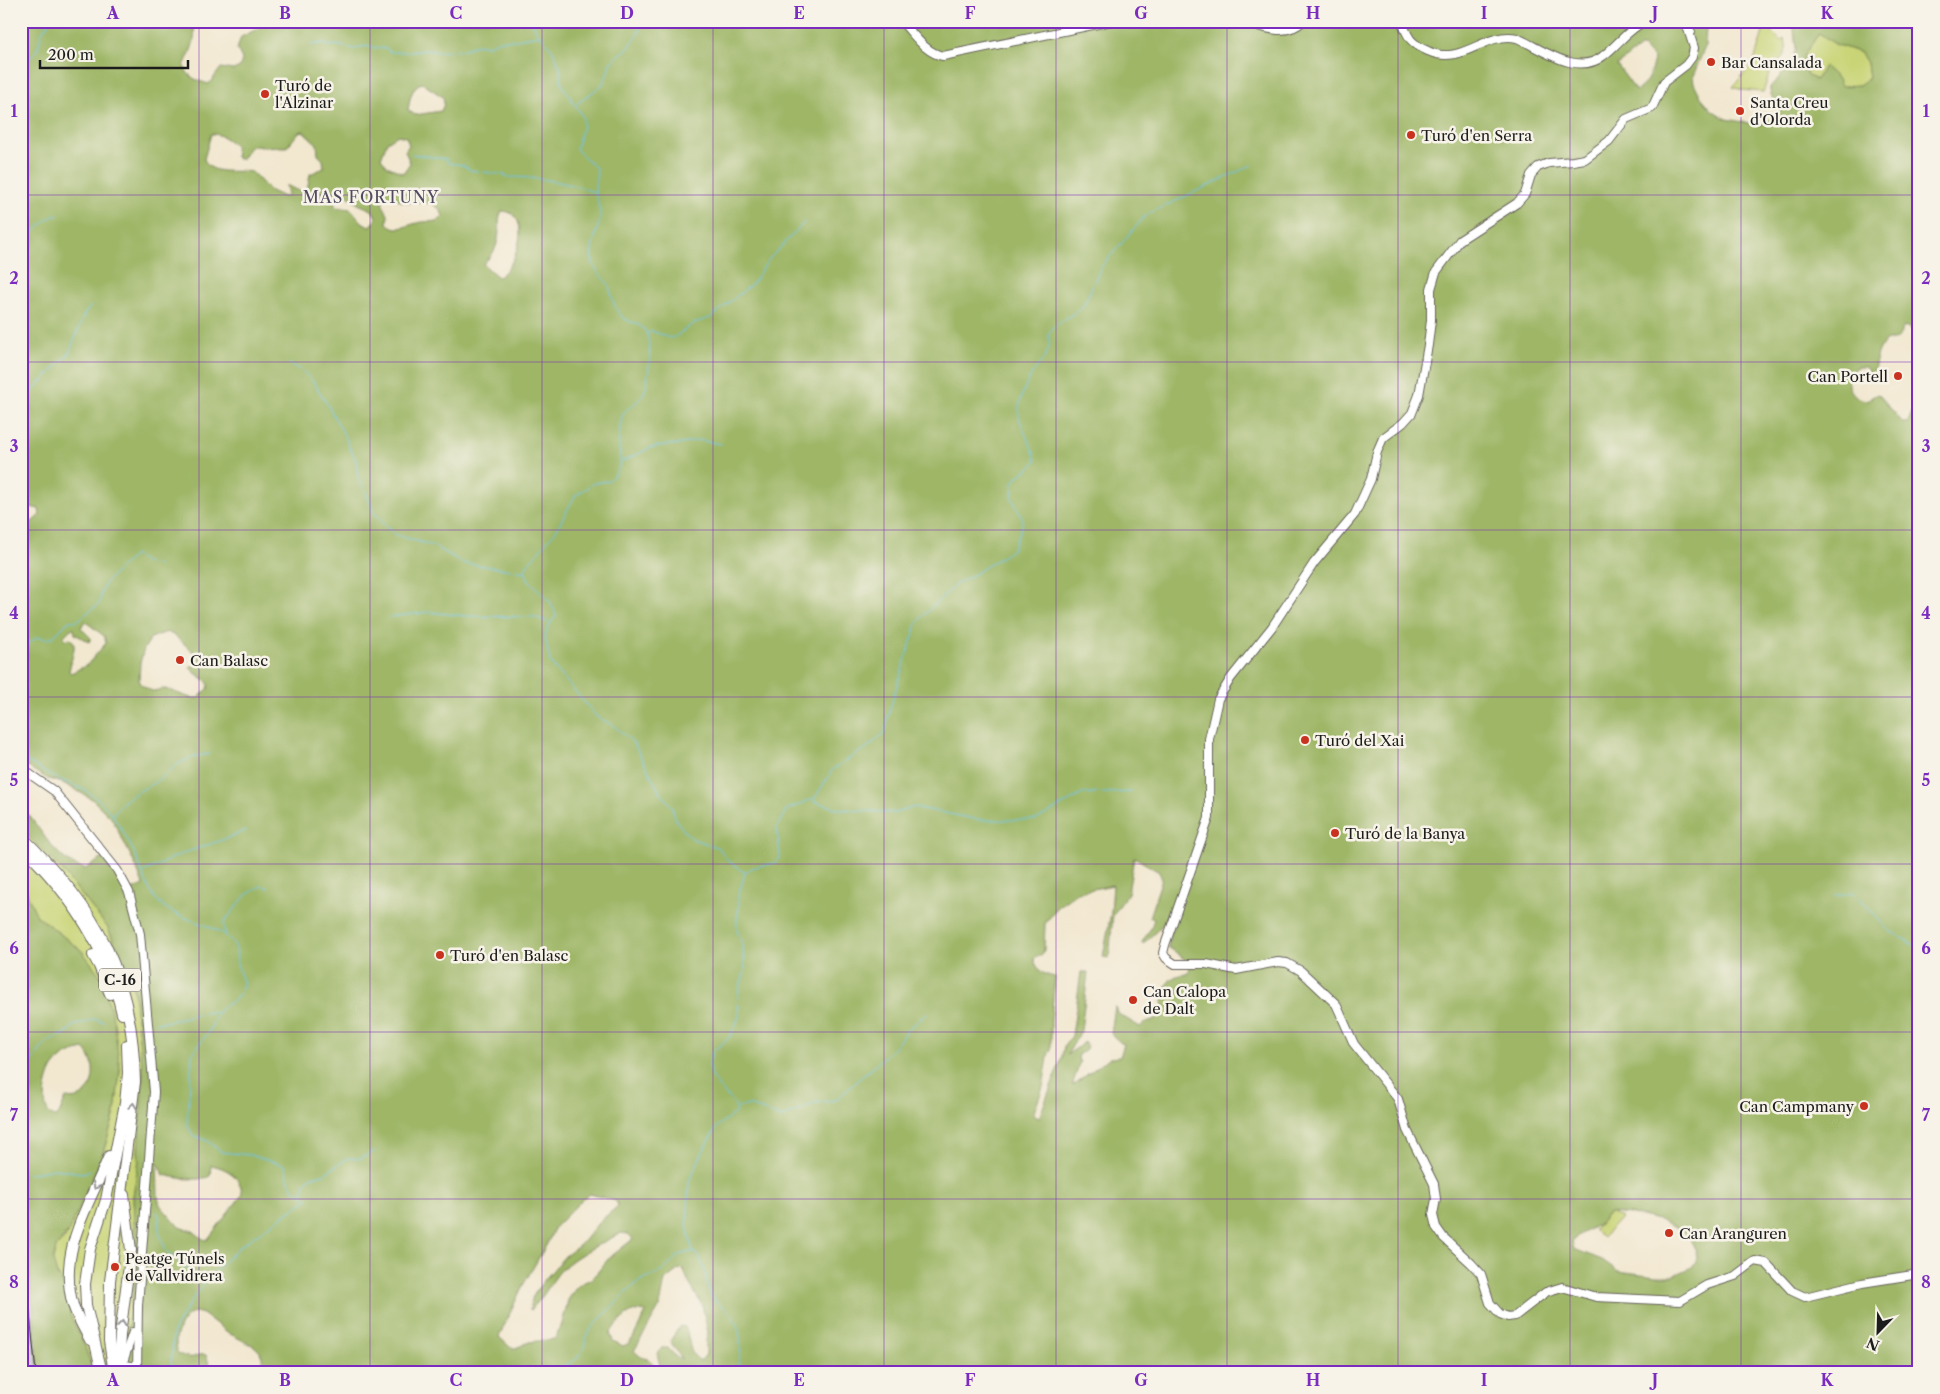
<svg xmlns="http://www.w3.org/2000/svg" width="1940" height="1394" viewBox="0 0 1940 1394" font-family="'Libre Caslon Text',serif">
	<rect width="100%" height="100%" fill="#f7f3e8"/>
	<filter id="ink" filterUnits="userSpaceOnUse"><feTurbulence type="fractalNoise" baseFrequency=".02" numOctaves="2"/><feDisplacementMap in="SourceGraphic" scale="10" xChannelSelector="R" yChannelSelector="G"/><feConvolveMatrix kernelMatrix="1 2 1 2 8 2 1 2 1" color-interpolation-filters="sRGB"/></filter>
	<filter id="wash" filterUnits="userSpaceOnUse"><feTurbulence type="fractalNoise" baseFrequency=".0096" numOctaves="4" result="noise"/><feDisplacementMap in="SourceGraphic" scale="20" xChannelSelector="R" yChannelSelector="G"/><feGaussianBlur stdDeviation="1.12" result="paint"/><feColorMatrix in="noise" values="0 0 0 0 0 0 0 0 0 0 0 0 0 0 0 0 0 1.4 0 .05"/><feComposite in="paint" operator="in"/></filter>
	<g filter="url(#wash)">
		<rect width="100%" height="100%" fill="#f2e7cf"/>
		<path fill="#cbbfd5" d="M21,1187L37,1355L39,1373L30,1372L21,1281Z"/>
		<g fill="#c8d475" stroke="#727848">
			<path d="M1768,28L1781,41L1784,38C1792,54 1777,60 1770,73C1767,78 1766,86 1763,92L1742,90L1733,87L1754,61L1764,29Z"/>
			<path d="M1819,33L1835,44L1861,53L1867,63L1869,78C1867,80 1863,84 1859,85C1844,90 1820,83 1807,75L1803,57Z"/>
			<path d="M21,829L61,869L108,928L131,981L134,991L143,1074L138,1151L139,1160L133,1196L136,1265L128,1329L126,1373H94L85,1347L70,1315L66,1284C56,1276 47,1260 56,1247C58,1244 62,1242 65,1238L101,1159L115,1113L120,1070L82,951L37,916L29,899L21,875Z"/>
			<path d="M1609,1212L1621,1218L1603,1238L1594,1230Z"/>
		</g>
		<g fill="#9eb666" stroke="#5d6941" fill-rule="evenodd">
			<path d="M21,21H192C199,36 190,53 184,66C188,78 198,81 209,84L221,68L233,70L240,67L242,59L237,49L241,37L259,28L266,21H1708L1706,26L1705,47L1693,76L1694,83L1701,97L1712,110L1726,119L1760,125L1773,118C1781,102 1769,99 1770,87L1789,67L1796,50L1794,29L1790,21H1919V333L1905,326C1897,335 1902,341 1887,340C1877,347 1876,363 1873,374L1870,373L1865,367H1858C1841,376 1849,399 1867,400L1877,394L1880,396L1903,423H1907L1909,420L1919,394V429L1915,433L1919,442V1373H533L534,1369L530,1367L514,1373H259L263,1360L260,1352L254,1346L230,1334L203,1314L196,1312C180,1316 172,1340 178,1354L190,1358L202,1354L206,1355L212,1372L214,1373H126L128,1329L136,1265L133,1196L139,1160L138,1151L143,1074L134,991L131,981L108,928L61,869L21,829V806C42,828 54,861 85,869L103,858L125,890H132L143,885L135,864L112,819L92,799L63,783L48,779L21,763V658L23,662L26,660C28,650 27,644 21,637V531L40,515L39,509L21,505ZM1819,33L1835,44L1861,53L1867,63L1869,78L1859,85L1841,86L1838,79L1824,66L1816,80L1807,75L1803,57ZM1640,47H1643L1654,59C1651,72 1648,84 1636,91L1617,65ZM422,83L443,97L444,104L441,111L415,115L408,110C410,100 411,86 422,83ZM303,131L317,144L318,155L323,160L324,168L310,174L308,185L304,191L296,190L286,185L288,195L284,197L269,190L252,172C237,169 211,177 204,159L211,134C219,133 229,140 235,146L236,157L239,159L243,158L249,148L252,146L287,147L299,132ZM398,135L406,137L409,145L405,151L410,163L403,173L387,166L381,158L387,142ZM343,192L358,204L372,210L376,217L373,224L369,226L362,222L351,209L335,207L334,199L336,196ZM386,197C393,196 398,201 405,202C418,204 437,198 443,216L438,221C431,222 424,221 417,223C407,225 396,233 387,223L388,215L382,203ZM502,211C534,212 517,268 498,277L483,264C495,253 499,244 499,227C499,221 499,216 502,211ZM84,622H86L104,636L106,643L87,665L71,673L69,671L74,649V642L69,638L65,640L64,636L71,629H74L75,634L89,642L91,638L81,628ZM167,632L175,636L198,656L199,660L198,663L190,667C194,675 205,677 209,685L208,689L198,698C186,699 176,691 165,689C160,689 157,691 152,691L140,684L139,680L140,663L144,649L151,638ZM1134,857L1159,872L1162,879L1149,917L1154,919L1151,928L1142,942L1143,944L1175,913L1168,947C1176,953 1195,962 1188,974C1156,976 1169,999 1158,1018L1144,1023L1140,1027L1117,1013L1115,1006L1111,1034L1121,1043L1124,1044L1120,1057L1109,1058L1072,1086L1080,1061L1078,1060L1079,1054L1086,1049L1087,1045L1085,1042L1067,1055L1081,1031L1088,972H1081L1072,1036L1064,1046L1061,1060L1039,1118L1033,1115L1043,1087L1049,1052L1051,1051V1021L1055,977C1043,975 1037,970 1034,959L1037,956H1041L1044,950L1045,924L1057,907L1078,892L1113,885L1111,912L1103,957L1109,958L1113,915L1128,893ZM157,1161L164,1175C176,1178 199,1182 210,1176L211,1165C227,1168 242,1177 242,1195L207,1240L203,1239L193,1231L179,1227L160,1205L158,1197ZM590,1194L616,1201L618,1206L600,1221L580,1245L565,1256L541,1284L532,1298L530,1310C543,1299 550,1283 561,1270C577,1254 601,1244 621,1233L628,1234L633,1239L609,1258L592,1279L582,1283L576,1288L568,1300L562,1324L555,1339L529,1342L516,1348H511L499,1337L522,1287L548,1242L555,1227L584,1198ZM1610,1213L1640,1216L1663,1221L1682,1230L1690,1239L1696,1251L1697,1258L1695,1263L1692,1267L1673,1276H1656L1618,1271L1602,1260L1574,1249L1572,1243C1578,1231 1589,1232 1598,1224C1602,1220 1604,1215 1610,1213ZM683,1268L689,1283L702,1305L708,1333L706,1340V1354L701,1361C687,1355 691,1339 685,1327L680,1326L670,1341L682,1359H678L668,1348H662L657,1353L660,1366L658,1368L648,1359L641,1357L634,1351L660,1306L665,1280L678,1270ZM640,1310L646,1312L633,1338L628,1344L623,1346L613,1341L610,1333C618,1323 626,1312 640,1310Z"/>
			<path d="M21,875L29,899L37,916L82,951L102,978L114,1022L120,1070L115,1113L101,1159L69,1231L56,1247L53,1260L57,1275L66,1284L70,1315L85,1347L94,1373H39L21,1187ZM84,1049C101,1065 94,1104 66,1098L59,1114L56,1117C38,1115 46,1076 54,1066C62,1055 71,1052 84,1049Z"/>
			<path d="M21,1281L30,1373H21Z"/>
		</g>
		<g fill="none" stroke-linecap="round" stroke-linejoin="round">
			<g stroke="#6bc5e8" stroke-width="1">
				<path d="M531,21L538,33L552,49L560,67L562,85L583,117V126L576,149L597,169C597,176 595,182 595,188C596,198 601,210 600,219C598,230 589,249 592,259C596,275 602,274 608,284C612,294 613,307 621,316C628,323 642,323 646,332C652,346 649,367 647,381C644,408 623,403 621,421C620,427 619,433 619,439C618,457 626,467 608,481L594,483L575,496L555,532L527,565L525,570L528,579L551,603L555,612L556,616L548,627L545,637L550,662L596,716L614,726L633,742L658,789L672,807L676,820L685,832L693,839L719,848L727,860L745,873L738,897L739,906L737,920V930L742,944L745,970L738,993L739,1017L730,1037L712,1052L709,1064L711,1074L718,1086L734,1104L736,1108V1112L717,1127L707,1143L689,1181L687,1226L693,1252"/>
				<path d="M311,45L323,43L329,46L336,45L355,49L364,46L387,49L390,52H408L429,50L435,52L462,50L479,44L487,46L500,40H518L521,38L540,35"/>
				<path d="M21,61L30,58L37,51L42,32L50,21"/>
				<path d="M577,104L602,85L607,75L610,63L629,47L637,36L643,21"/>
				<path d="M412,154L446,159L448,163L463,165L470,170L505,175L507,177C537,177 568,182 596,193"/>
				<path d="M21,241C36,235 41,218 58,215"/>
				<path d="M647,334L652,331L670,338L675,337L694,323L710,318L752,284L769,259L805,222"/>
				<path d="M289,364L302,370L314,383L326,402L346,438L348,445L356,460L358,477L367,495L373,511L385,526L396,535L434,546L463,563L526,572"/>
				<path d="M21,402L68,355L85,313L91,306"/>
				<path d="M621,462L650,448L667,445L682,444L698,440L721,444"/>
				<path d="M390,617L429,612L466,616L535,617L550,623"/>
				<path d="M26,646L37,637L47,639L53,637L69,621H77L99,604L101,593L106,582L134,555L145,562L159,566"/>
				<path d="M21,667V669"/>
				<path d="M21,758C32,763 40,770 51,776C61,781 72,784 82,789C108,802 120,826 133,850C141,865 144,884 155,898C172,921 220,923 234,944C238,950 236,956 237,963C238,970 242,977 244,984L237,998L223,1007L217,1014L208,1033L192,1054L187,1125L193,1135L208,1141L221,1152L250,1155L284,1165C287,1171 287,1179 291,1185C294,1192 302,1194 308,1199L240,1246L203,1284L188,1306L174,1330L171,1363L173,1373"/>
				<path d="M813,801L839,809L895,813L914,807L980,820H1036L1082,794L1132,792"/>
				<path d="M113,816C118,800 145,789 159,780C168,774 173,765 184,761C192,757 201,755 210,754"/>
				<path d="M142,873C147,869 154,868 159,865C186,849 218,844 247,830"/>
				<path d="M745,873C758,860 774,870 780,857L777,827L786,810L815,798L832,770L872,744L885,732L891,705L917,623L921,618L956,584L973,575L1012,550L1022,526V517L1012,498L1013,483L1017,477L1032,466L1036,461C1033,443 1016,425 1019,406C1021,395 1026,384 1032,374C1041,359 1053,355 1048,334L1052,328L1083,307L1101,267L1146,215L1252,165"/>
				<path d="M1835,896L1852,892L1857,895L1888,930L1919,948"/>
				<path d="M227,937L224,929V922L246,895L261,886L269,888"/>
				<path d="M155,1023C178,1022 193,1012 215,1012L217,1015"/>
				<path d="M21,1063H31L44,1045L50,1040L65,1034L73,1026L95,1019L104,1022"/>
				<path d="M737,1108L749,1105L782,1118L815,1103L836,1100L894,1048L907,1030L927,1013"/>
				<path d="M28,1174L55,1169L82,1173L90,1171"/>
				<path d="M303,1194L305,1182L310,1177L324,1174L348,1158L359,1159L375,1151"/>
				<path d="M156,1212L159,1215V1233L167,1252L204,1282"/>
				<path d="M543,1373C552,1367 563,1368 572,1362C587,1352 583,1341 590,1330C594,1324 632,1286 639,1282C645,1277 653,1276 660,1272C676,1264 670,1253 694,1252C707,1262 704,1282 711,1295C715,1302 722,1305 728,1311C743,1326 744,1354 735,1373"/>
			</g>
		</g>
	</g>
	<g filter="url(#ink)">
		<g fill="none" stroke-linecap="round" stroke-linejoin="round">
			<g stroke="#67635b" stroke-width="10">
				<g id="secondary">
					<path d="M901,21C914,34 925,53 943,56L1112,21"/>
					<path d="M1242,21C1262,27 1286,38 1303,21"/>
					<path d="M1401,21C1405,28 1407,36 1412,41C1417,46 1423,49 1428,51C1462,67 1484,31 1517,38C1542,49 1577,77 1603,56C1619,44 1626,31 1645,21"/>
					<path d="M1681,21L1691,32"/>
					<path d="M1688,29L1694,48L1692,57L1686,65L1664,82L1652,108L1626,119L1609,141L1585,159L1573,161L1549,163L1538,167L1531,175L1525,194L1517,203L1460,240L1436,272L1431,289V320L1428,345L1419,395L1412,413L1403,423L1383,438L1377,452L1371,479L1355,514L1314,563L1272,627L1231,678L1218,699L1209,739V818L1165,945L1163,953L1166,958L1175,964H1206L1236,970L1278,962L1287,963L1301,971L1336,1004L1354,1044L1398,1099L1407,1130L1434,1184L1436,1199L1433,1215L1436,1227L1443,1237L1471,1263L1481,1274L1490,1303L1500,1314L1508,1317L1515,1316L1546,1292L1562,1287L1596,1297L1680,1301L1707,1285L1735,1276L1755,1261L1766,1263L1792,1291L1805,1297L1862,1283L1919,1274"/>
					<path d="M21,768L54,791L117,870L129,892L140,934L154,1092L138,1306L137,1373"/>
					<path d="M133,1332L122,1365L132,1366L135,1373"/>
				</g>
			</g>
			<g stroke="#67635b" stroke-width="12">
				<g id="motorway">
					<path d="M21,836C98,909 133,975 135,1082L110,1281L109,1341L114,1373"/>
					<path d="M21,846C70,893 107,947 122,1014"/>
					<path d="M93,955L99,966L110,994"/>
					<path d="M90,1340C84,1329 77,1317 73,1305C57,1251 90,1204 109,1156"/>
					<path d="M102,1373L86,1305L85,1284L90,1249L106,1200L125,1103L128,1073L127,1045"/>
					<path d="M118,1373L120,1335L131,1250L124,1195"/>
				</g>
			</g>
			<use href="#secondary" stroke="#fff" stroke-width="8"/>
			<use href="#motorway" stroke="#fff" stroke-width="10"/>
			<path stroke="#1c1c1c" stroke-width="1" d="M21,1225L36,1373"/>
		</g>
		<defs><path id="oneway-chevron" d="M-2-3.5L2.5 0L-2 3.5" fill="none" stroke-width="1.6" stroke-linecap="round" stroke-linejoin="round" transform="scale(1.25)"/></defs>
		<g stroke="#999">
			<use href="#oneway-chevron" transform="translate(133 1106) rotate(-82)"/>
			<use href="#oneway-chevron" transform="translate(96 1186) rotate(116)"/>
			<use href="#oneway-chevron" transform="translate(122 1324) rotate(-84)"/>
		</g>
	</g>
	<path fill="none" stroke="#7b2cbf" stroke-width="1" stroke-opacity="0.55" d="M199,21V1373M370,21V1373M542,21V1373M713,21V1373M884,21V1373M1056,21V1373M1227,21V1373M1398,21V1373M1570,21V1373M1741,21V1373M21,195H1919M21,362H1919M21,530H1919M21,697H1919M21,864H1919M21,1032H1919M21,1199H1919"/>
	<g fill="#c8321e" stroke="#f7f3e8" stroke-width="2">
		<circle cx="1711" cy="62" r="5"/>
		<circle cx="265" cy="94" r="5"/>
		<circle cx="1740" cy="111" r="5"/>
		<circle cx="1411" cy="135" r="5"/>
		<circle cx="1898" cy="376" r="5"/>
		<circle cx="180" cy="660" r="5"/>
		<circle cx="1305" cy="740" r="5"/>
		<circle cx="1335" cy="833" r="5"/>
		<circle cx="440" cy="955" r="5"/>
		<circle cx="1133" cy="1000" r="5"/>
		<circle cx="1864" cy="1106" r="5"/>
		<circle cx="1669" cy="1233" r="5"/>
		<circle cx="115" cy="1267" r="5"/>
	</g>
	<g text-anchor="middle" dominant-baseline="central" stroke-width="5" stroke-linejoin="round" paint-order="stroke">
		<rect fill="#f7f3e8" stroke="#5e5c59" stroke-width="1" x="99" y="968.5" width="42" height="23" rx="4"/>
		<g font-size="14" font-weight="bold" fill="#1c1c1c">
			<text x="120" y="980">C-16</text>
		</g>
		<g font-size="15" fill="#1c1c1c" stroke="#f7f3e8" text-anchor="start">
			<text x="1721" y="62">Bar Cansalada</text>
			<text x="275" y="85">Turó de<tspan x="275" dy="17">l'Alzinar</tspan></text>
			<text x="1750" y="102">Santa Creu<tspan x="1750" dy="17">d'Olorda</tspan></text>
			<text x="1421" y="135">Turó d'en Serra</text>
			<text x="1888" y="376" text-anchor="end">Can Portell</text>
			<text x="190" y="660">Can Balasc</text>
			<text x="1315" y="740">Turó del Xai</text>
			<text x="1345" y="833">Turó de la Banya</text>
			<text x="450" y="955">Turó d'en Balasc</text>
			<text x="1143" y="991">Can Calopa<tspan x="1143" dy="17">de Dalt</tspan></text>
			<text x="1854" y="1106" text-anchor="end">Can Campmany</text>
			<text x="1679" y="1233">Can Aranguren</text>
			<text x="125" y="1258">Peatge Túnels<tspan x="125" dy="17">de Vallvidrera</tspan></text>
		</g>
		<g font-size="16" letter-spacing="1" fill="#514b61" stroke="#f7f3e8">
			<text x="371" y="197">MAS FORTUNY</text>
		</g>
	</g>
	<rect width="1940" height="1394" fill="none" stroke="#f7f3e8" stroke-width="55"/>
	<g transform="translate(1878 1332) rotate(203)" stroke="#f7f3e8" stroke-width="4" paint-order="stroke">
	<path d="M0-4L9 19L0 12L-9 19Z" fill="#1c1c1c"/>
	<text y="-8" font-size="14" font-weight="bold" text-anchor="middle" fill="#1c1c1c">N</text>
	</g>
	<path d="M40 60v8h148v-8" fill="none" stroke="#1c1c1c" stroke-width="2.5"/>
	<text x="48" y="60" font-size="15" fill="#1c1c1c" stroke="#f7f3e8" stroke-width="4" paint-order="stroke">200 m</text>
	<rect x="28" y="28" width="1884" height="1338" fill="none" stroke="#7b2cbf" stroke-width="2"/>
	<g font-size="16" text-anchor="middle" font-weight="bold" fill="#7b2cbf">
		<text x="113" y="19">A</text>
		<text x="285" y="19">B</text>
		<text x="456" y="19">C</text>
		<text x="627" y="19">D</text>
		<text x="799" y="19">E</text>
		<text x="970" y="19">F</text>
		<text x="1141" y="19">G</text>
		<text x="1313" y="19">H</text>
		<text x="1484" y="19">I</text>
		<text x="1655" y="19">J</text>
		<text x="1827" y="19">K</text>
		<text x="14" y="117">1</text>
		<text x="1926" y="117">1</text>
		<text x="14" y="284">2</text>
		<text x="1926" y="284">2</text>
		<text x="14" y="452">3</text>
		<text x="1926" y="452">3</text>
		<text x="14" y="619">4</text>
		<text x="1926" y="619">4</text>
		<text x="14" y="786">5</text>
		<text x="1926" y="786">5</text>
		<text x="14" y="954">6</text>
		<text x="1926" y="954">6</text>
		<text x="14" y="1121">7</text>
		<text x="1926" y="1121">7</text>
		<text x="14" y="1288">8</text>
		<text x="1926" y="1288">8</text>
		<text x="113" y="1386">A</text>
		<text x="285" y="1386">B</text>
		<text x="456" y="1386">C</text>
		<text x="627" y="1386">D</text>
		<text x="799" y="1386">E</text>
		<text x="970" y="1386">F</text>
		<text x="1141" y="1386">G</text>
		<text x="1313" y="1386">H</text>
		<text x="1484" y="1386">I</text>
		<text x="1655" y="1386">J</text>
		<text x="1827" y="1386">K</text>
	</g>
</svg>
